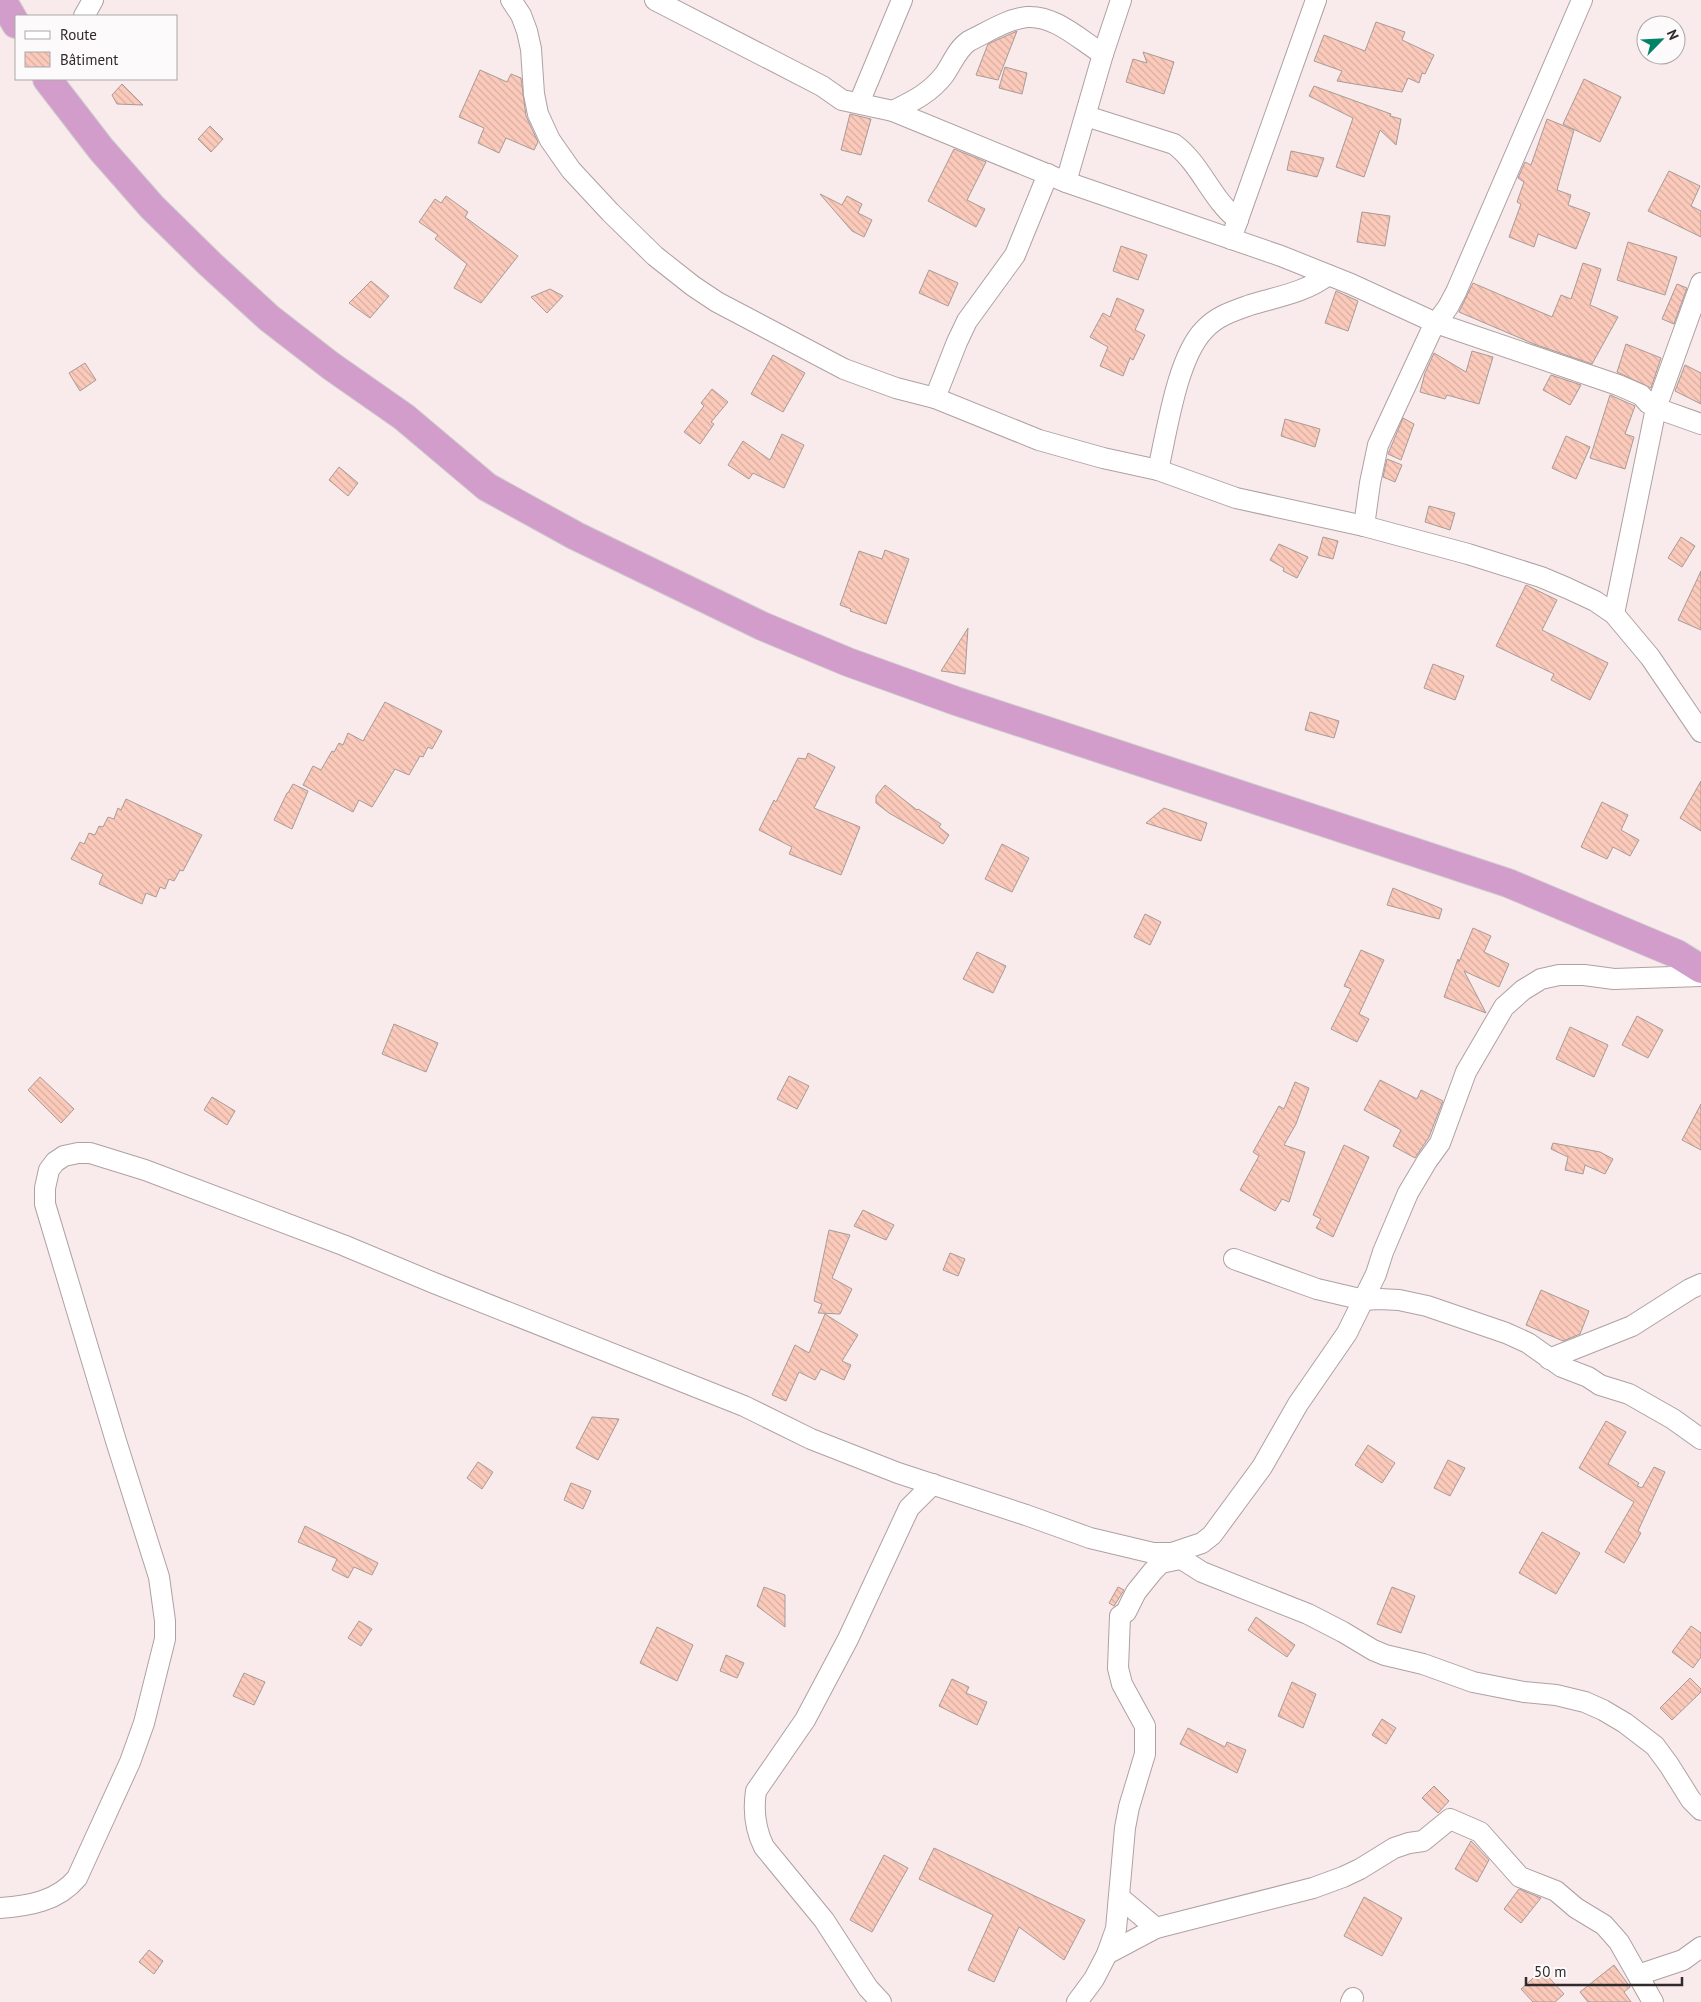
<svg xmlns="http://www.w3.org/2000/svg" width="1701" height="2002" viewBox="0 0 1701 2002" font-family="'PT Sans',sans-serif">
	<defs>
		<pattern id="building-back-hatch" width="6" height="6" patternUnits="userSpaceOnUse" patternTransform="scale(1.25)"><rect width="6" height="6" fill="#fbcabb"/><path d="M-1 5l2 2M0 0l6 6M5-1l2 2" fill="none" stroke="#d7aea1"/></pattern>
	</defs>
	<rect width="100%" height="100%" fill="#f9eaec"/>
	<g fill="url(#building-back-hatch)" stroke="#a89b96">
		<path d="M1376,22L1405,32L1402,40L1434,55L1425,74L1422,73L1419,83L1408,78L1402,92L1337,81L1342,71L1314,61L1324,35L1365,51Z"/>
		<path d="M1017,31L998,80L976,75L988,44Z"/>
		<path d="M1143,52L1174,62L1164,94L1126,82L1133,59L1147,63Z"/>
		<path d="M1005,67L1027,73L1022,94L999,88Z"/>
		<path d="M480,70L507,82L511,74L521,78L526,116L538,142L534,150L506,138L499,153L478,143L484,128L459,117Z"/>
		<path d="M1584,79L1621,97L1600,142L1563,124Z"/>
		<path d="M122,84L143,105L117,104L112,95Z"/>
		<path d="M1314,86L1391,114L1390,116L1401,119L1396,145L1380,130L1364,177L1336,167L1353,118L1309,96Z"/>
		<path d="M850,114L871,119L861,155L841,150Z"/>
		<path d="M1547,119L1574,130L1557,190L1571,195L1568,205L1590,213L1576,249L1538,234L1534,247L1509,237L1521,204L1517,202L1524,182L1518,178L1525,162L1531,165Z"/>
		<path d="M210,126L223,139L211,152L198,139Z"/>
		<path d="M954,149L986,162L967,200L985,209L976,227L928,201Z"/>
		<path d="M1291,151L1324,158L1317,177L1287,170Z"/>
		<path d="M1669,171L1700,186L1691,206L1701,211V237L1648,211Z"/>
		<path d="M820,194L842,205L847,196L862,204L858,213L872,220L864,237L852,231Z"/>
		<path d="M446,196L468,212L465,217L518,256L481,303L454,288L467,264L435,239L438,235L419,222L435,199L441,203Z"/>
		<path d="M1362,212L1390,216L1385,246L1357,242Z"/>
		<path d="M1628,242L1677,257L1665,295L1617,280Z"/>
		<path d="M1121,246L1147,255L1138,280L1113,271Z"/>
		<path d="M1583,263L1601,269L1590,305L1618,317L1592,364L1534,344L1459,312L1473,283L1552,317L1561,295L1571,299Z"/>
		<path d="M929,270L958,283L948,306L919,293Z"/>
		<path d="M371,281L389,296L370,318L349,303Z"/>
		<path d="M1677,284L1687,288L1674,324L1662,319Z"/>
		<path d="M550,289L563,296L547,313L531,297Z"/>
		<path d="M1336,291L1358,301L1348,331L1325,323Z"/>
		<path d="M1117,298L1144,310L1135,330L1145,335L1133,360L1130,358L1123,376L1100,366L1108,347L1090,337L1103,313L1110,317Z"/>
		<path d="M1626,344L1661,358L1651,388L1617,372Z"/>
		<path d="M1472,351L1493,357L1479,404L1447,395L1445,399L1420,392L1425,373L1434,353L1466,372Z"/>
		<path d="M773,355L805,373L783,412L751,394Z"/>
		<path d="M85,363L96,380L80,391L69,373Z"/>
		<path d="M1685,365L1701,373V404L1675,391Z"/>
		<path d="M1551,375L1581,385L1570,405L1543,390Z"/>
		<path d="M712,389L728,402L711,422L714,424L700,444L684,432L704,406L701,403Z"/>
		<path d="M1610,395L1635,406L1625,434L1634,437L1625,469L1590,458Z"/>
		<path d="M1403,418L1414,424L1401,460L1388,454Z"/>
		<path d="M1285,419L1320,429L1315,447L1281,436Z"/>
		<path d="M782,434L804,445L784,488L753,473L749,479L728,465L743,441L770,460Z"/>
		<path d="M1566,436L1590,447L1576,479L1552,468Z"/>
		<path d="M1387,459L1402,465L1395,482L1383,477Z"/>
		<path d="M339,467L358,483L348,496L329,480Z"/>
		<path d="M1429,506L1455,513L1450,530L1425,522Z"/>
		<path d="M1323,537L1338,541L1333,559L1318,555Z"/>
		<path d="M1681,537L1695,546L1682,567L1668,558Z"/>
		<path d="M1279,544L1308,557L1297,578L1283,571L1284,568L1270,560Z"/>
		<path d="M885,550L909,559L886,624L850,611L851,609L840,605L859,551L882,559Z"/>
		<path d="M1701,571V630L1678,620Z"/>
		<path d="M1526,585L1557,600L1542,630L1608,663L1590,700L1551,680L1554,674L1496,646Z"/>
		<path d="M968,628L965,674L941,671Z"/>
		<path d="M1433,664L1464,676L1455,700L1424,688Z"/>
		<path d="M385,702L442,731L432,749L428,747L423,757L420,756L409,775L395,769L372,807L359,800L353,812L303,785L313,766L321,770L332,751L334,752L339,743L343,745L348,733L363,741Z"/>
		<path d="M1310,712L1339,721L1334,738L1305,730Z"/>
		<path d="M808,753L835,767L814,808L860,827L841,875L789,854L792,847L759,830L774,800L776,802L798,758L806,759Z"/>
		<path d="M1701,781V831L1680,818Z"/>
		<path d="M293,784L308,791L292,829L274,820L287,793H288Z"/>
		<path d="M885,785L917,810L918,809L941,824L939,827L949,835L943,844L889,813L876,803V796Z"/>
		<path d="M126,799L202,835L183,871L180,870L174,881L169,879L165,889L160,887L156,897L146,893L142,904L99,884L103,874L71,859L80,842L84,844L89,833L95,835L99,826L103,827L108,817L114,819L118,808L121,810Z"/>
		<path d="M1602,802L1628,815L1621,830L1639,840L1630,856L1613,847L1607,859L1581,847Z"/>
		<path d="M1164,808L1207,823L1201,841L1146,823Z"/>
		<path d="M1002,844L1029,858L1012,892L985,879Z"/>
		<path d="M1393,888L1442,909L1439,919L1387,905Z"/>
		<path d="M1145,914L1161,922L1150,945L1134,937Z"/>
		<path d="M1473,928L1491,936L1484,952L1509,964L1499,987L1464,971L1486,1013L1444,997L1458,959L1459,962Z"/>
		<path d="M1361,950L1384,960L1359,1014L1369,1019L1357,1042L1331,1029L1351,989L1344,986Z"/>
		<path d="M977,952L1006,966L993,993L963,979Z"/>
		<path d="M1637,1016L1663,1030L1648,1058L1622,1045Z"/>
		<path d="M394,1024L438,1043L426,1072L382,1054Z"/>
		<path d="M1570,1027L1608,1045L1594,1077L1556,1059Z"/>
		<path d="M789,1076L809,1086L797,1109L777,1099Z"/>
		<path d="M40,1077L74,1109L61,1123L28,1090Z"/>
		<path d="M1380,1080L1417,1099L1421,1090L1443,1101L1429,1137L1415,1158L1393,1146L1401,1130L1364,1110Z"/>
		<path d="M1295,1082L1309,1088L1296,1124L1284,1145L1305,1152L1289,1202L1282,1199L1275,1211L1240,1190L1259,1156L1253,1152L1279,1106L1284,1109Z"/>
		<path d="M212,1097L235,1111L227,1125L204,1110Z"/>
		<path d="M1701,1104V1150L1682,1140Z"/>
		<path d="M1553,1143L1600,1152L1613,1159L1605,1174L1585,1165L1583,1174L1565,1170L1568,1157L1551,1149Z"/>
		<path d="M1344,1145L1369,1157L1333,1237L1316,1228L1321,1219L1313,1215Z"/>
		<path d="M863,1210L894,1225L886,1240L854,1226Z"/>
		<path d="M829,1230L850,1235L832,1278L852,1289L840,1314L818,1313L822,1304L814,1301Z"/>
		<path d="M950,1253L965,1259L958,1276L943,1270Z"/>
		<path d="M1541,1290L1589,1311L1580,1334L1563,1341L1526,1325Z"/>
		<path d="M825,1314L858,1335L842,1361L851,1365L844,1380L821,1369L815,1380L799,1372L786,1401L772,1395L795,1345L809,1353Z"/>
		<path d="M592,1417L619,1419L598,1460L576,1448Z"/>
		<path d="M1606,1421L1626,1432L1608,1464L1639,1483L1637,1486L1642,1488L1654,1467L1665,1472L1638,1531L1641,1533L1624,1563L1605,1552L1634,1502L1579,1468Z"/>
		<path d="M1368,1445L1395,1463L1382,1483L1355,1465Z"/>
		<path d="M1448,1460L1465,1468L1450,1496L1434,1488Z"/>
		<path d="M478,1462L493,1472L482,1489L467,1478Z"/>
		<path d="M571,1483L591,1491L583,1509L564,1500Z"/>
		<path d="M305,1526L378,1563L372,1575L354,1567L348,1578L332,1570L337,1559L298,1542Z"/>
		<path d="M1542,1532L1580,1553L1556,1594L1519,1573Z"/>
		<path d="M764,1587L785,1595V1627L757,1606Z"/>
		<path d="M1118,1587L1124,1590L1114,1606L1109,1603Z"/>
		<path d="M1392,1587L1415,1596L1401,1633L1377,1624Z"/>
		<path d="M1256,1617L1295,1645L1287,1657L1248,1630Z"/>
		<path d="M359,1621L372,1629L361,1646L348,1638Z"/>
		<path d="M1691,1626L1701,1633V1657L1693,1668L1672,1652Z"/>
		<path d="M657,1627L693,1645L677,1681L640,1663Z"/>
		<path d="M726,1655L744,1663L737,1678L720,1671Z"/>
		<path d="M244,1673L265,1682L254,1705L233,1696Z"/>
		<path d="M1690,1678L1701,1689V1692L1672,1720L1660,1708Z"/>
		<path d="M952,1679L969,1687L966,1693L987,1702L977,1725L939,1706Z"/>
		<path d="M1292,1682L1316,1694L1303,1728L1278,1716Z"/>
		<path d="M1382,1719L1396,1728L1386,1744L1372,1735Z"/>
		<path d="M1188,1728L1225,1747L1227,1742L1246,1750L1237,1773L1180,1744Z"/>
		<path d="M1434,1786L1449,1801L1438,1813L1422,1798Z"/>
		<path d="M1471,1841L1489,1860L1477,1882L1455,1869Z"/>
		<path d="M934,1848L1085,1920L1064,1960L1019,1927L994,1982L968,1970L993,1915L919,1879Z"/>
		<path d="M884,1855L908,1868L872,1932L850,1920Z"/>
		<path d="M1519,1889L1541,1898L1521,1923L1504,1909Z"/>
		<path d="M1364,1897L1402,1918L1382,1956L1344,1936Z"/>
		<path d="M149,1950L163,1961L154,1974L139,1962Z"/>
		<path d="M1614,1965L1630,1987L1624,1992L1631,2002H1588L1580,1992Z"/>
		<path d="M1542,1970L1564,1994L1555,2002H1533L1521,1989Z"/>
	</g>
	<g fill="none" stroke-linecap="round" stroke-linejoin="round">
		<g stroke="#afa1a3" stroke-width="22">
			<g id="minor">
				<path d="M511,0L521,15L527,31L531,49L534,94L538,114L550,140L571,170L610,212L655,256L693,286L717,302L844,369L896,388L935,398L1039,440L1103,458L1158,470L1236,498L1364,526L1468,554L1541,577L1567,588L1595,601L1614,614L1650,657L1701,732"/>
				<path d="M655,0L822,86L842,100L893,111L1066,182L1281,256L1351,284L1436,323L1618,385L1641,395L1648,403L1656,408L1701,424"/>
				<path d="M84,16L93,0"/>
				<path d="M859,103L902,0"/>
				<path d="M893,111C913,101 930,93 944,75C952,64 957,49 969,41C986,33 1007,19 1027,17C1055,15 1080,40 1103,54"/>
				<path d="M1086,116L1174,144C1201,164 1211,199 1238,220"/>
				<path d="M1066,182L1103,54L1121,0"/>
				<path d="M1231,239L1316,0"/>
				<path d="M935,398L957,342L967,321L1015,255L1048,174"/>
				<path d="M1158,470C1167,431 1177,358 1204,330C1217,316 1233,311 1250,305C1276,297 1307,292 1328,275"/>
				<path d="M1364,526L1370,483L1378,445L1432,329L1448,307L1456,292L1582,0"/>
				<path d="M1614,614L1656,408L1701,283"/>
				<path d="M1234,1259L1317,1289L1364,1300L1379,1299L1399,1300L1427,1306L1506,1333L1528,1343L1562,1367L1588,1377L1600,1385L1629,1394L1673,1419L1701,1439"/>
				<path d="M1549,1359L1632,1326L1690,1289L1701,1284"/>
				<path d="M1172,1553L1202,1572L1308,1614L1343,1632L1373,1650L1385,1655L1423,1664L1473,1682L1524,1692L1556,1695L1585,1702L1603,1710L1625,1723L1655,1746L1669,1765L1691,1800L1701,1810"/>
				<path d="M1119,1897L1156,1928"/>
				<path d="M0,1908C29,1906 58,1901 77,1878L130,1762L144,1723L165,1639V1621L159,1577L116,1441L45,1204V1188L49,1170L55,1162L64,1156L78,1153H90L145,1170L343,1245L434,1283L744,1406L811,1439L898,1473L1026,1515L1090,1538L1153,1553H1172L1202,1543L1212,1535L1262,1467L1298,1404L1347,1333L1376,1274L1383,1252L1408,1193L1427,1161L1440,1143L1466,1072L1504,1007L1523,990L1541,979L1559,975H1584L1614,979L1701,976"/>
				<path d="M1107,1954L1156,1928L1313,1888L1343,1877L1360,1869L1394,1848L1409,1843L1423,1841L1450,1819L1480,1832L1520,1877L1556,1891L1576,1908L1604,1925L1619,1942L1653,2002"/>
				<path d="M1638,1975L1683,1960L1701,1947"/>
				<path d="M881,2002L868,1988L824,1920L764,1847C755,1829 753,1811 756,1791L805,1720L848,1639L909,1508L933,1484"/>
				<path d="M1077,2002L1094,1979L1107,1954L1116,1929L1125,1828L1129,1807L1145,1754V1726L1122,1684L1118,1668L1120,1616L1126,1612L1136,1592L1153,1571L1161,1563L1180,1559"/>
				<path d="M1351,2002L1353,1998"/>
			</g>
		</g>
		<g stroke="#cdcccc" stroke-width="30">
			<g id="trunk">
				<path d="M2,0L16,24"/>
				<path d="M47,79L101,149L152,207L211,265L269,318L331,366L404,417L487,487L576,536L762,626L848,662L956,701L1508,883L1677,954L1701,969"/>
			</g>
		</g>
		<use href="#minor" stroke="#fff" stroke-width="20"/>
		<use href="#trunk" stroke="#d29ccb" stroke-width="28"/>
	</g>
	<rect x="15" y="15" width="162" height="65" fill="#fdfafb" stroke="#aba7a8"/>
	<rect x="25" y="31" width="25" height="8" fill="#ffffff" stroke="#aba7a8"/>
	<text x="60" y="40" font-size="15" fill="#2f2a2b">Route</text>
	<rect x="25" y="52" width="25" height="15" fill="url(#building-back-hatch)" stroke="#aba7a8"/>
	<text x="60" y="65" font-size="15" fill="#2f2a2b">Bâtiment</text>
	<g transform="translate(1661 40) rotate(66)"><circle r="24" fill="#fdfafb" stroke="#aba7a8"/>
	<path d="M0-4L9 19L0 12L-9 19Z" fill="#008468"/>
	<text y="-8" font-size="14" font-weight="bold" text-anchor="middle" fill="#2f2a2b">N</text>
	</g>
	<path d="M1526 1977v8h156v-8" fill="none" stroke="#2f2a2b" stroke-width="2.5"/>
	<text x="1534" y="1977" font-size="15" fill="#2f2a2b" stroke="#fdfafb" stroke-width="4" paint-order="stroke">50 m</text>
</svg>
